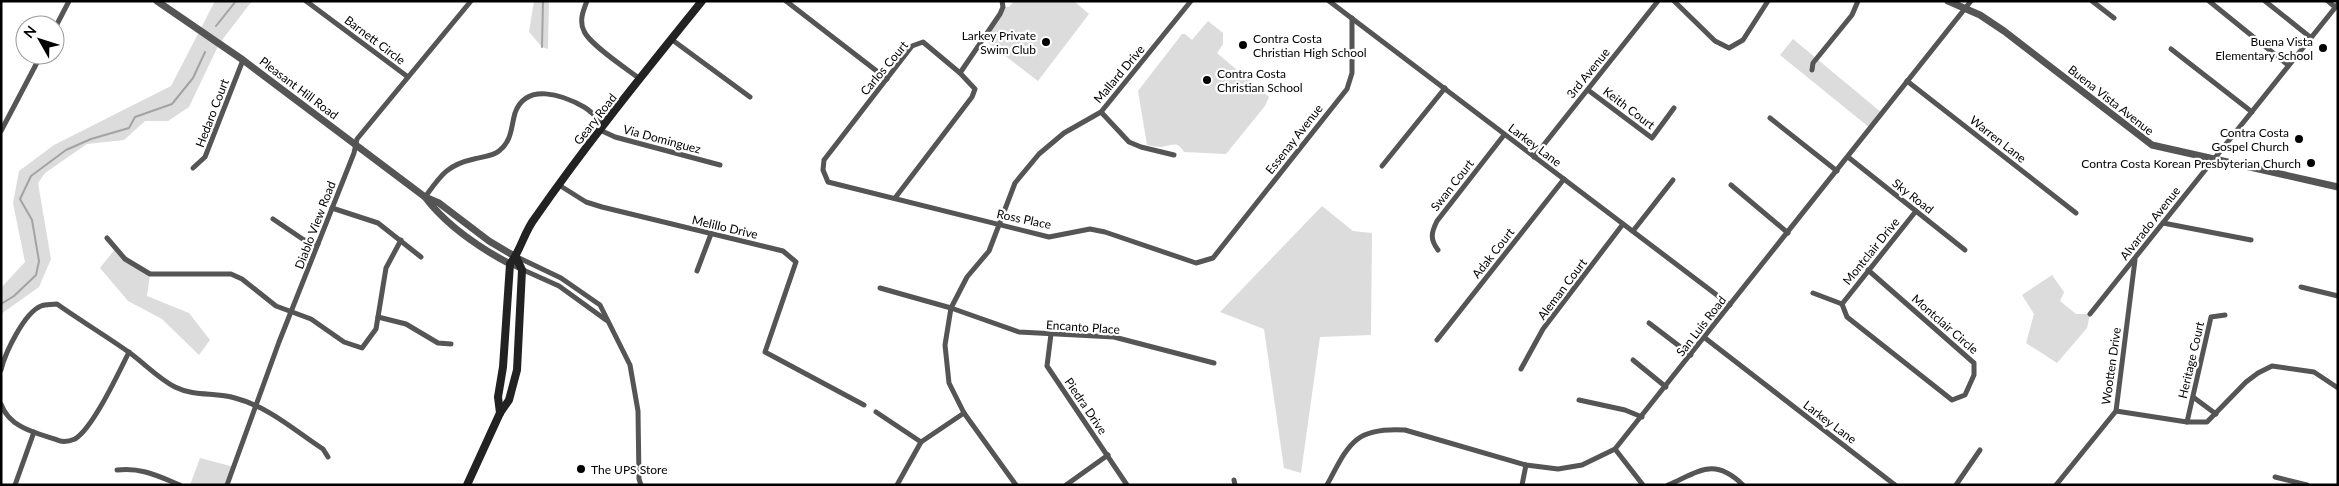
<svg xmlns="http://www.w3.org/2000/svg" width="2339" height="486" viewBox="0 0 2339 486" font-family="Lato,sans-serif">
	<rect width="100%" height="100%" fill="#fff"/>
	<g fill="#dcdcdc">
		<path d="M215,1H252L219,44L189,107L168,121H145L124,140L87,144L45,173L38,183L51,259L39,287L1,314V288L25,262L13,203L19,171L54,145L171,86Z"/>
		<path d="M534,1H549L548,49L542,47L529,32Z"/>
		<path d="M1014,1H1074L1089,14L1038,81L983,39L1003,7H1009Z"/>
		<path d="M1208,21L1223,33V44L1217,53L1269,97L1265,106L1226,154L1184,152C1177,140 1171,146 1161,147C1156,147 1152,146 1147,145L1138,91L1182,34H1185L1192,40Z"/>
		<path d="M1793,39L1882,113L1870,128L1780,55Z"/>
		<path d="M1322,206L1353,231L1372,233L1371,335L1320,337L1301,473L1284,468L1264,329L1220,312Z"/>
		<path d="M115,249L150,274L147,296L189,313L210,340L199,355L162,319L128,301L100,268Z"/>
		<path d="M2052,275L2064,292L2060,301L2076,314H2090L2087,328L2057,363L2026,343L2034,314L2022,295Z"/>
		<path d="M200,458L234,467L227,485H190Z"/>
	</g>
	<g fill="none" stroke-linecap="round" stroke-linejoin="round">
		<g stroke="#a3a3a3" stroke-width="2">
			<path d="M216,26L236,1"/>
			<path d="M542,47L543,1"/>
			<path d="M1,304L14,296L36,275L39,261L32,220L20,199L31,176L66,150L91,139L129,128L135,117L172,104L193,78L205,52"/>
		</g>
		<g stroke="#555" stroke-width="5">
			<path d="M306,1L408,77"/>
			<path d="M587,1C583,11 579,21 584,31C589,44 627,69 640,79"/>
			<path d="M786,1L887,79"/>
			<path d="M1329,1L1730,305"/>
			<path d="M1674,1L1715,41L1729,48L1743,40L1768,1"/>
			<path d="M2092,1L2114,18"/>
			<path d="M2209,1L2288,65"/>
			<path d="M2265,1L2310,37"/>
			<path d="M2328,1L2335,7"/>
			<path d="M55,28L69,1"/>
			<path d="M671,39L750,97"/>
			<path d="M2171,49L2252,112"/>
			<path d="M1812,70L1813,63L1852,15L1858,1"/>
			<path d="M960,73L1000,14L1003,7L1002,1"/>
			<path d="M1907,81L2076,213"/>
			<path d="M1588,90L1652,138L1674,108"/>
			<path d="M1101,112L1129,142L1141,147L1174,155"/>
			<path d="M1770,118L1837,171"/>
			<path d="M600,130L615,137L720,165"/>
			<path d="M1,131L41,55"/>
			<path d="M1534,157L1658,1"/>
			<path d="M1848,157L1965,250"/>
			<path d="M1382,166L1445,88"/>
			<path d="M193,168L205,157L243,60"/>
			<path d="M559,185L586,202L602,207L783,251L796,262L765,352L864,405"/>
			<path d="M1731,185L1788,233"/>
			<path d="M425,197C441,175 447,165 474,159C482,157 493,156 499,151C512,141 511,127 515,113C526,82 563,95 584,107C591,111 597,119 605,123"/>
			<path d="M895,198L972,97L975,89L960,73L923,42L912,46L824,160L823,170L828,182L1049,237L1090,229L1105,232L1196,263L1213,258L1347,89L1352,73V18"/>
			<path d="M332,208L378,223L421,257"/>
			<path d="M273,219L304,240L318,244"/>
			<path d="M2163,223L2251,240"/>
			<path d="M1633,231L1673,180"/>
			<path d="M107,238L125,259L150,274H231L242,279L276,306L311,319L344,342L362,348L376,329L386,268L401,240"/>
			<path d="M1438,250C1430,239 1431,233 1437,221L1504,135"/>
			<path d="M517,257L561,278L600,305L630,365L638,411L639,479L641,485"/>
			<path d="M510,264L559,286L606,320"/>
			<path d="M697,271L711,234"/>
			<path d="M2301,287L2338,296"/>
			<path d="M880,288L951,308L1019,332L1114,337L1214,363"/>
			<path d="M1813,293L1842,304"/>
			<path d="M1842,304L1847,317L1952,400L1965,395L1974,375V363L1868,270"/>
			<path d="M1842,304L1916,211"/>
			<path d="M2090,314L2338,4"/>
			<path d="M378,317L406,324L438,343L451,344"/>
			<path d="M1649,323L1691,355"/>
			<path d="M1051,334L1047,366L1127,485"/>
			<path d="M1705,338L1895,485"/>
			<path d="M1437,340L1564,179"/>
			<path d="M1633,360L1666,387"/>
			<path d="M1521,369L1543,329L1623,224"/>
			<path d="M1,370C5,353 24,313 41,306C46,304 51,305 57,304C81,321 106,336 130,353C145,364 159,379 175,387C195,397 215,392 235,398C269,407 294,430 323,449L328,457"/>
			<path d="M2193,397L2216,414"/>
			<path d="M1579,400L1625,410L1642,417"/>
			<path d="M1,404C10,429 38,433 60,441C65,442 70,441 75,439C93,428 119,372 129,352"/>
			<path d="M2116,411L2187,422H2207L2246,382L2258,373L2272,366L2314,372L2338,388"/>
			<path d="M876,412L921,442"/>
			<path d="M2187,422L2211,317L2225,315"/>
			<path d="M1615,449L1643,485"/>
			<path d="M117,470C141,467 158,476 180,485"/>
			<path d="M2275,477L2307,485"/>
			<path d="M1234,480L1235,485"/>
			<path d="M15,485L34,432"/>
			<path d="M227,485L279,342L354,153L357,139L471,1"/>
			<path d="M897,485L921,442L964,413"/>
			<path d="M1016,485L964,413L949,383L945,345L951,308L967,277L989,251L1015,183L1039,154L1064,133L1101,112L1191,1"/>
			<path d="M1066,485L1108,455"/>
			<path d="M1327,485C1349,444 1354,427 1405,430L1526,465L1558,469L1582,465L1615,449L1971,1"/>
			<path d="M1522,485L1526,465"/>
			<path d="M1668,485C1700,471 1714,457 1743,485"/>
			<path d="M1956,485L1980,450"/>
			<path d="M2056,485L2116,411L2135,260"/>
		</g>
		<g stroke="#555" stroke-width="7">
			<path d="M157,1L243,60L425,197L439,203L489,241L516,257"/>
			<path d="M1948,1L1980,15L2004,31L2152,145L2338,187"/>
			<path d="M425,197C446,225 480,248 510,264"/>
		</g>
		<g stroke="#222" stroke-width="8">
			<path d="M500,413L498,397L503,367L510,264C521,250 524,232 535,218C587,143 645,72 702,1"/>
			<path d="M467,485L500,413L509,400L517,370L522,270L516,257"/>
		</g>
	</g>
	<g fill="#000" stroke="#fff" stroke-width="2">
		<circle cx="1046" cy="42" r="5"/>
		<circle cx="1243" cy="45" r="5"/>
		<circle cx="2323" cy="48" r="5"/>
		<circle cx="1207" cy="80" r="5"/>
		<circle cx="2299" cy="139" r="5"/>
		<circle cx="2311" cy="163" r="5"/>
		<circle cx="581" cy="469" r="5"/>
	</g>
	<g text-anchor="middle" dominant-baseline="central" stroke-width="4.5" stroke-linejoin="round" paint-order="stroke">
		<g font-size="12" fill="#000" stroke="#fff" text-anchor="end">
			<text x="1036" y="35">Larkey Private<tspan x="1036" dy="14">Swim Club</tspan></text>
			<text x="1253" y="38" text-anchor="start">Contra Costa<tspan x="1253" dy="14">Christian High School</tspan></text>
			<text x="2313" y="41">Buena Vista<tspan x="2313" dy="14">Elementary School</tspan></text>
			<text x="1217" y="73" text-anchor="start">Contra Costa<tspan x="1217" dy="14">Christian School</tspan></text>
			<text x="2289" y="132">Contra Costa<tspan x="2289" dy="14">Gospel Church</tspan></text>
			<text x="2301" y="163">Contra Costa Korean Presbyterian Church</text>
			<text x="591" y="469" text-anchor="start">The UPS Store</text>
		</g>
		<g font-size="12" fill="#000" stroke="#fff">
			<text transform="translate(375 40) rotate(37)">Barnett Circle</text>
			<text transform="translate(884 68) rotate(-50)">Carlos Court</text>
			<text transform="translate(1588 73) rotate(-51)">3rd Avenue</text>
			<text transform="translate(1119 74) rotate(-50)">Mallard Drive</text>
			<text transform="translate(299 88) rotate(37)">Pleasant Hill Road</text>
			<text transform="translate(2111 100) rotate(38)">Buena Vista Avenue</text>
			<text transform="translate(1629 108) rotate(37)">Keith Court</text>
			<text transform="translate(212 113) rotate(-69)">Hedaro Court</text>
			<text transform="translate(595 119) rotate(-52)">Geary Road</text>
			<text transform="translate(662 139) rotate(15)">Via Dominguez</text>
			<text transform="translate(1294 139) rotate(-52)">Essenay Avenue</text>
			<text transform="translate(1998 139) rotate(38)">Warren Lane</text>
			<text transform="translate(1535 145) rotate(37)">Larkey Lane</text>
			<text transform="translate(1452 185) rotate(-52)">Swan Court</text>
			<text transform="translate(1913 196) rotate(38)">Sky Road</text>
			<text transform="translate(1024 219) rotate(12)">Ross Place</text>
			<text transform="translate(2150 223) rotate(-52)">Alvarado Avenue</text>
			<text transform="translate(315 225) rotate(-69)">Diablo View Road</text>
			<text transform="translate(725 227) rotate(13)">Melillo Drive</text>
			<text transform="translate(1871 251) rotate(-51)">Montclair Drive</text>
			<text transform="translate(1493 253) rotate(-52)">Adak Court</text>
			<text transform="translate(1562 289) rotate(-53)">Aleman Court</text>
			<text transform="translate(1945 324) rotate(41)">Montclair Circle</text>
			<text transform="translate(1701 326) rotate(-52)">San Luis Road</text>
			<text transform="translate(1083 327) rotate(4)">Encanto Place</text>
			<text transform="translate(2191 360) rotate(-77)">Heritage Court</text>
			<text transform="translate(2111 366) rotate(-82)">Wootten Drive</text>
			<text transform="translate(1086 406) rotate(56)">Piedra Drive</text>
			<text transform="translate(1830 422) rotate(37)">Larkey Lane</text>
		</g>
	</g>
	<rect width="2339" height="486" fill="none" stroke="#000000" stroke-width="5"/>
	<g transform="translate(40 40) rotate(309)"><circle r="24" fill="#ffffff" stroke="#999999"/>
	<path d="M0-4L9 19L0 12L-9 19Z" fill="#000000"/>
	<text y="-8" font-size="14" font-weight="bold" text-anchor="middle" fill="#000000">N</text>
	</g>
</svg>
